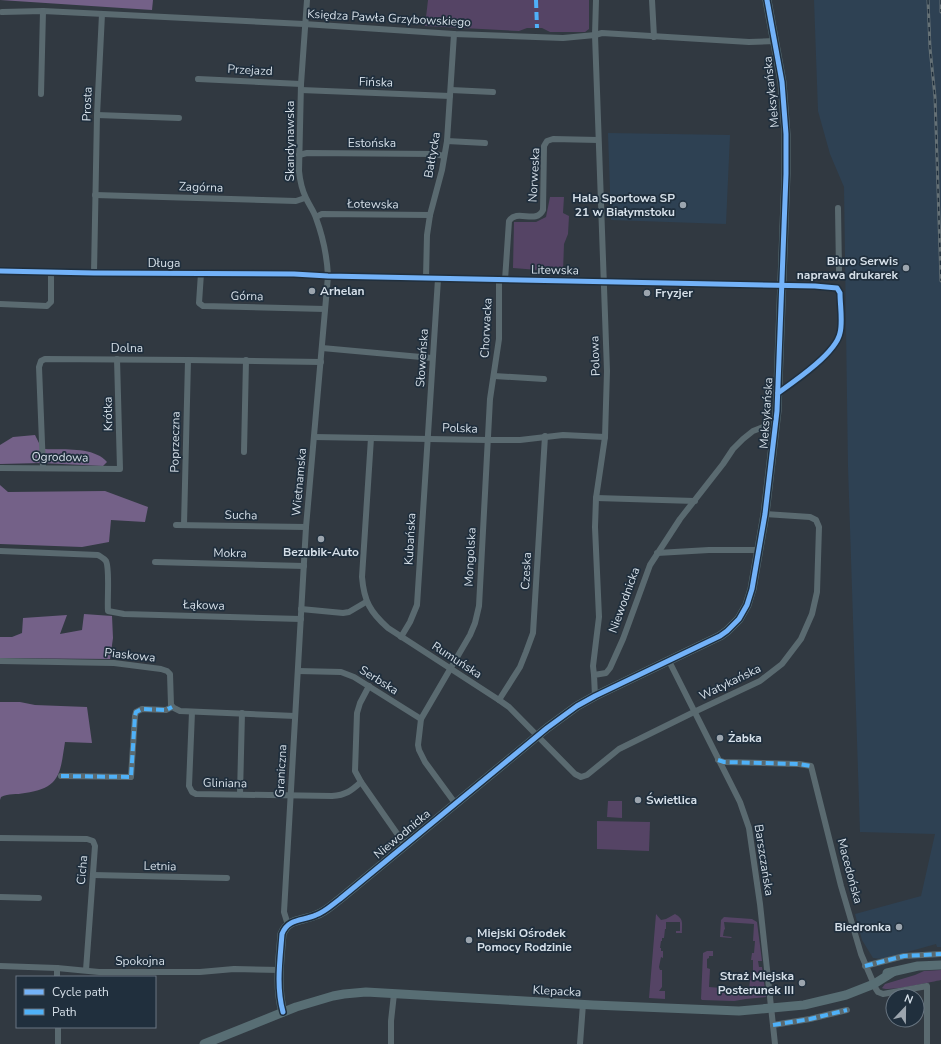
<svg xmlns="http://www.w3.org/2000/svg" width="941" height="1044" viewBox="0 0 941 1044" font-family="'Nunito Sans',sans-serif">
	<rect width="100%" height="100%" fill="#313941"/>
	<g fill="#2e4153">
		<path d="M814,0H941V947H937L936,944L882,959L873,958L862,940L855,914L921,896L935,834L860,832L848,467L844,187L830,154L818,111Z"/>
		<path d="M608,133L730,135L726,224L611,220Z"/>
	</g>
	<g fill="#554465">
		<path d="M428,0H589V29L585,32H550L542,28H527L519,31L425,26Z"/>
		<path d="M550,197H564L563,213L569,216L568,234L564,244L563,272L513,268L514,222H536L546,217Z"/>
		<path d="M608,801H622V818L607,817Z"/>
		<path d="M597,821L650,822L649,851L597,849Z"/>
		<path d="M656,914L661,920L666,919L675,914C684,919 682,923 682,933H676V931H680V922H666V929H665L664,938H662V941H661L660,948H661V951H663V958L661,957L659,967L660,970H662V987L659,991H665V999L649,998Z"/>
		<path d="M724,917L752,919L757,922L762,961H758L759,967H762L766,997L746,999L734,1001L702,1000L701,999L703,953L707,951H713V956H709V958L707,959V968L710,969L709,987L722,988V990L736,991L737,989H749L751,972H753V960H751L752,953H754L755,941H753L754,924L724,922L725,929L724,930L723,936L732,937L731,938L720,937L721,920Z"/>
		<path d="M941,970V980C931,982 889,992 882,988L885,984L915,975L924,971Z"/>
	</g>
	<g fill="#746188">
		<path d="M0,0H153L152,10Z"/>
		<path d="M35,435L42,449C61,450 94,446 107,462L103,466L41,463L0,464V445L13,437Z"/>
		<path d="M0,485L8,492L105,491L148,507L145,522L111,520L109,542L82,547L0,544Z"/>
		<path d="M84,614L112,616L113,638L110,659L0,658V637H12L22,633L23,618L67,615L60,634L82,630Z"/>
		<path d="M0,702H20L35,705L87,707L92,743L65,742C60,773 61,788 25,793C16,795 9,793 1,797L0,800Z"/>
	</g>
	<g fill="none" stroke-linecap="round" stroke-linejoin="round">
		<g stroke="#5a6a70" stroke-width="6">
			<path d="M652,0L654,37"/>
			<path d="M2,12L43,11L304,24L454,34L563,38L595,35L602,33L749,42L775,41"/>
			<path d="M198,79L301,84"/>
			<path d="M301,90L450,96"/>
			<path d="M451,90L493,92"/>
			<path d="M41,94L43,11"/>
			<path d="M97,115L179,118"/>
			<path d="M447,141L485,143"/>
			<path d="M299,155L307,153L435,154L444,156"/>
			<path d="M95,195L296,201L305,198"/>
			<path d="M838,208L839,270"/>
			<path d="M316,217L322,214L430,215"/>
			<path d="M0,271L94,273L294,274L328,276L815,286L837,288L840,293C840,305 843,322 840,333C836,353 795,381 778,393"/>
			<path d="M94,273L97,115L102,14"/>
			<path d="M201,273L199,303L203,306L325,309"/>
			<path d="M426,278L427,235L430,215L442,170L447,141L454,34"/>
			<path d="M505,280L509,221C517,208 536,225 543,210L544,146L547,141L553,139L598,140"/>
			<path d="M0,304L47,306L51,302V272"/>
			<path d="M322,348L432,358"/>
			<path d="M494,376L544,379"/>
			<path d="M314,437L487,440H520L563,435L605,437"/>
			<path d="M371,438L362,577C364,601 370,612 388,628L499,700L509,707L575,774L581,777L587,775L619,749L694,712L760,681L782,664L801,639L812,614L817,592L819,527L816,520L810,517L765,514"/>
			<path d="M244,452L246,360"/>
			<path d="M0,468L120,469L117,359"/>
			<path d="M43,468L39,367L41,361L45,359L188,360L321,362"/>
			<path d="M596,498L695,501"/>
			<path d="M176,525L306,527"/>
			<path d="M184,525L188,360"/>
			<path d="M0,551L98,555C101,557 104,558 106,561C110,569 107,600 108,611L124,614L301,619"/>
			<path d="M657,553L709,550H758"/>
			<path d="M155,562L304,566"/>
			<path d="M301,609L343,613L349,612L366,602"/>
			<path d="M401,637L410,622L417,605L438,279"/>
			<path d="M0,661L114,663L161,669L167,671L170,674L171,705L174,708L180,711L295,716"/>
			<path d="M669,661L740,802L749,828L760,904L775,1044"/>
			<path d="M298,671L341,672L354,677L421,719"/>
			<path d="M594,675L593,666L599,617L595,527L596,498L605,437L607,371L595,35L596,0"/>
			<path d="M369,686L360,703L357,713L355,771L361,782L405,845"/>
			<path d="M595,696L594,675L606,673L610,668L623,639L650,565L680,519L723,464L733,449L743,439L753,431L766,426L776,425"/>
			<path d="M499,700L520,667L526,652L533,633L545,436"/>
			<path d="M192,712L189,786L192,792L196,794L332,796C346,795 351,791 361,782"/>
			<path d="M718,760L724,762L799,764L811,766L841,886L861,954L876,989L878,992L883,994L927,986V1044"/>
			<path d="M61,776L131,777L135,716L136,712L142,709L166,710L172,707"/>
			<path d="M240,794L242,713"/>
			<path d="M455,803L425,762L419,750L418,745L421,719L470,635L475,623L479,606L490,399L499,339V280"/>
			<path d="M0,838L87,839L93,841L95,846L86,970"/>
			<path d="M93,875L227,878"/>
			<path d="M0,897L39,898"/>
			<path d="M288,925L284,912L306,527L328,276C327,256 323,237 316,218C314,211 309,205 306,198C302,190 300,181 299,171L301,84L307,0"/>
			<path d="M0,966L57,968L99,972H200L234,969L280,970"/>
			<path d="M865,966L904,956L941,954"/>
			<path d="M57,968V977"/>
			<path d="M773,1025L810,1019L847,1010"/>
			<path d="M58,1027V1044"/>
			<path d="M391,1044V1021L394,994"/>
			<path d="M580,1044L583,1004"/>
		</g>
		<g stroke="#586e74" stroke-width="9">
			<path d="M887,973L918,966L941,965"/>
			<path d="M283,1012C276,987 280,960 282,934C288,918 303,921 316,915C325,912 333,904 340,899L547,728L577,706L595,696L720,636L727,631L739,619L747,605L752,589L765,514L777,411L786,174V134L782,82L767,0"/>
			<path d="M204,1044L296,1007L333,996L344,994L366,992L593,1005L739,1011L804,1005L846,995L874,984L893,972"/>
		</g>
		<g stroke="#657176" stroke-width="3">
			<g id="rail">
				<path d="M928,0L930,48L935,97L941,281"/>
				<path d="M941,0V12"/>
			</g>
		</g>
		<use href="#rail" stroke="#202f3d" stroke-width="1.5" stroke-dasharray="4.5" stroke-linecap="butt"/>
		<g stroke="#4fb1f8" stroke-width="4" stroke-dasharray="8 4" stroke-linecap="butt">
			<path d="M536,0L537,28"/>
			<path d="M718,760L724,762L799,764L811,766"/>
			<path d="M61,776L131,777L135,716L136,712L142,709L166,710L172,707"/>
			<path d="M865,966L904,956L941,954"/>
			<path d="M773,1025L810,1019L847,1010"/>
		</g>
		<g stroke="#202f3d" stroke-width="8">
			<g id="cycleway">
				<path d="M0,271L94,273L294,274L328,276L815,286L837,288L840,293C840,305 843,322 840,333C836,353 795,381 778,393"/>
				<path d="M283,1012C276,987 280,960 282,934C288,918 303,921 316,915C325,912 333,904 340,899L547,728L577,706L595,696L720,636L727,631L739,619L747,605L752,589L765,514L777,411L786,174V134L782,82L767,0"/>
			</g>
		</g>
		<use href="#cycleway" stroke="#73b2f8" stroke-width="5"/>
	</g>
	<g fill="#9ca5ae" stroke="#202f3d" stroke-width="1.5">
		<circle cx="683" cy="205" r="4"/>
		<circle cx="906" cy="268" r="4"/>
		<circle cx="312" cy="291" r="4"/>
		<circle cx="647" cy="293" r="4"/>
		<circle cx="321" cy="539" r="4"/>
		<circle cx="720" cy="738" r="4"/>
		<circle cx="638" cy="800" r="4"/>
		<circle cx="899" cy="927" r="4"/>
		<circle cx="469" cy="940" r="4"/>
		<circle cx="802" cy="983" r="4"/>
	</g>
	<g text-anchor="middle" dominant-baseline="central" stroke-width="3.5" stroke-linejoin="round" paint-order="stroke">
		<g font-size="12" fill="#d5dfe8" stroke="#202f3d">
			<text transform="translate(389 18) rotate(3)">Księdza Pawła Grzybowskiego</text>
			<text transform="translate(250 70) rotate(3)">Przejazd</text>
			<text transform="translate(376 82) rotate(2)">Fińska</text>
			<text transform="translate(771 92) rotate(-96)">Meksykańska</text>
			<text transform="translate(87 104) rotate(-88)">Prosta</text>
			<text transform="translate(290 141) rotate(-90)">Skandynawska</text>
			<text x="372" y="143">Estońska</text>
			<text transform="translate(432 155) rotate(-80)">Bałtycka</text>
			<text transform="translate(534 175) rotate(-87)">Norweska</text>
			<text transform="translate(201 187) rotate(2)">Zagórna</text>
			<text transform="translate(373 204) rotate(1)">Łotewska</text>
			<text x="164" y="263">Długa</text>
			<text transform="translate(555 270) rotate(1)">Litewska</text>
			<text transform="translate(247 296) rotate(1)">Górna</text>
			<text transform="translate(486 328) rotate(-87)">Chorwacka</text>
			<text x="127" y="348">Dolna</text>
			<text transform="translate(595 356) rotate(-92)">Polowa</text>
			<text transform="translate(422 358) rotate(-86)">Słoweńska</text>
			<text transform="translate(766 413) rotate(-86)">Meksykańska</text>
			<text transform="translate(108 414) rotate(-91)">Krótka</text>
			<text transform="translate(460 428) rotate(2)">Polska</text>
			<text transform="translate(175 442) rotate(-89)">Poprzeczna</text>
			<text transform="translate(60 457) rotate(1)">Ogrodowa</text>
			<text transform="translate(299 482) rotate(-85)">Wietnamska</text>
			<text transform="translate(241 515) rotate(1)">Sucha</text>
			<text transform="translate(410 539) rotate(-87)">Kubańska</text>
			<text transform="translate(230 553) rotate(1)">Mokra</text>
			<text transform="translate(470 557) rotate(-87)">Mongolska</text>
			<text transform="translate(526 571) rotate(-87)">Czeska</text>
			<text transform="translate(624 600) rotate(-70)">Niewodnicka</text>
			<text transform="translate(204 605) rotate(2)">Łąkowa</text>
			<text transform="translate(130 655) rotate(6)">Piaskowa</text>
			<text transform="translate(457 660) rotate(33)">Rumuńska</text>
			<text transform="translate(379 680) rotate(32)">Serbska</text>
			<text transform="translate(730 682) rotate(-26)">Watykańska</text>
			<text transform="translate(281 771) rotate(-87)">Graniczna</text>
			<text transform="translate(225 783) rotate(1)">Gliniana</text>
			<text transform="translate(402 834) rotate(-40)">Niewodnicka</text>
			<text transform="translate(764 860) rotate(81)">Barszczańska</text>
			<text transform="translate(160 866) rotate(1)">Letnia</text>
			<text transform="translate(82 870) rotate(-85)">Cicha</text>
			<text transform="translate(850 871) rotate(75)">Macedońska</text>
			<text x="140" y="961">Spokojna</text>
			<text transform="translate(557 991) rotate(3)">Klepacka</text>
		</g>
		<g font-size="12" font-weight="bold" fill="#d5dfe8" stroke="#202f3d" text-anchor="start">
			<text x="675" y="198" text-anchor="end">Hala Sportowa SP<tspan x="675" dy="14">21 w Białymstoku</tspan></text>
			<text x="898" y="261" text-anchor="end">Biuro Serwis<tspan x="898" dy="14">naprawa drukarek</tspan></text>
			<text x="320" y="291">Arhelan</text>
			<text x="655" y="293">Fryzjer</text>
			<text x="321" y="552" text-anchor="middle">Bezubik-Auto</text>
			<text x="728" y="738">Żabka</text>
			<text x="646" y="800">Świetlica</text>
			<text x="891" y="927" text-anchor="end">Biedronka</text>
			<text x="477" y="933">Miejski Ośrodek<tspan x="477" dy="14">Pomocy Rodzinie</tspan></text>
			<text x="794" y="976" text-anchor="end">Straż Miejska<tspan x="794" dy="14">Posterunek III</tspan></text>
		</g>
	</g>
	<rect x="16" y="976" width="140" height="52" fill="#202f3d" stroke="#687581"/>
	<rect x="24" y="989" width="20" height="6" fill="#73b2f8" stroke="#687581"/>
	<text x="52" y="996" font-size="12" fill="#d5dfe8">Cycle path</text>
	<rect x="24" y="1009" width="20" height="6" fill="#4fb1f8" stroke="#687581"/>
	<text x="52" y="1016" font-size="12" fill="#d5dfe8">Path</text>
	<g transform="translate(905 1008) rotate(22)"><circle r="19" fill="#202f3d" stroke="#687581"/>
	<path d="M0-3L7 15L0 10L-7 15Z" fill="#9ca5ae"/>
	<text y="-6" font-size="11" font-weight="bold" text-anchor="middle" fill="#d5dfe8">N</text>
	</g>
</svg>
